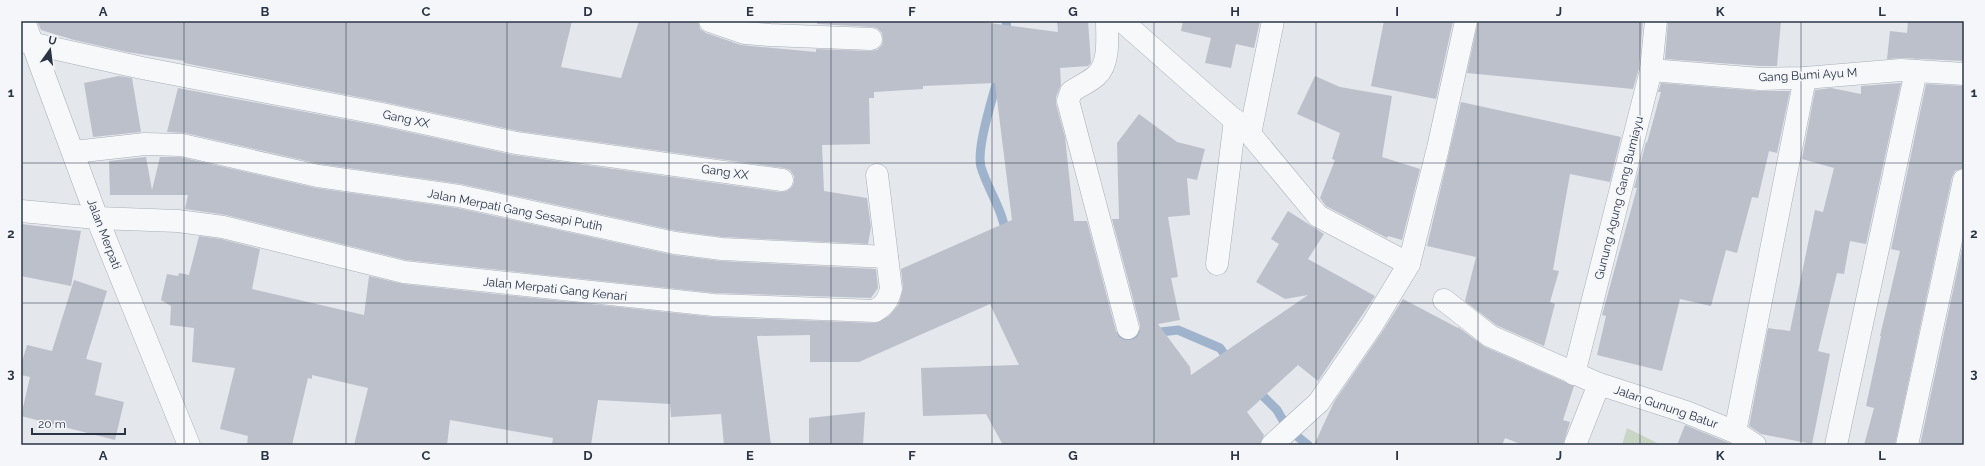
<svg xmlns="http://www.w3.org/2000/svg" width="1985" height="466" viewBox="0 0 1985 466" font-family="Raleway,sans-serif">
	<rect width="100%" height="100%" fill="#e4e7ec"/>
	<path fill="#c9d6c5" d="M1627,428L1661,445H1622Z"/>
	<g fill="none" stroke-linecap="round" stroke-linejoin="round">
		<g stroke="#9fb4cc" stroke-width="9">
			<path d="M1006,21L1008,37"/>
			<path d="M998,77C993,97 976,148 981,167C988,190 1003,210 1006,235"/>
			<path d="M1108,338L1178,330L1220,348L1230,362"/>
			<path d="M1255,388L1277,410L1288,429L1308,445"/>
		</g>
	</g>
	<g fill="#bbc0ca">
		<path d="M37,21H572L561,67L621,78L639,21H698L700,29L706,33L741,45L816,52V49L871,51L877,50L882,45L883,40L882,33L877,28L872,27L817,24V21H974L1058,32L1057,21H1088L1091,63L1088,66L1060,68L1061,85L1056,97V104L1065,137L1074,221H1087L1116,331L1119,337L1125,340H1132L1137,337L1140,331V325L1112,219H1119L1117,143L1139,114L1177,142L1205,149L1197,180L1187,178L1190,215L1168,217L1178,277L1171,278L1180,320L1158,324L1190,367L1191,375L1308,295L1285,299L1256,282L1279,244L1271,239L1288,211L1324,234L1308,259L1375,296L1318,381L1298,365L1247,412L1264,435L1260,445H1003L986,414L923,416L921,368L1019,365L990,304L859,362H810V335L757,336L771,445H724L721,414L671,417L670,404L598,400L591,445H552L553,438L450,420L447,445H354L368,388L312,375V379L308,378L292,445H247L248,436L220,429L235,368L192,362L194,328L170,325L171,306L161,300L167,274L178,276L179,273L189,275L199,236L221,239L260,249L252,289L364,315L369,276L403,284L713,317L875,323L889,316L899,304L903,288L901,269L1012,220L995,83L923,86V89L874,92V98H869L870,144L822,145L824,191L867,198L871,227L868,244L723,237L677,231L461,184L320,164L185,133L167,132L178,88L380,126L513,155L780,192L787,191L792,187L794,182V176L790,170L784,168L518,131L384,102L184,63V61L127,52L74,40L41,30Z"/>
		<path d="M1183,21H1260L1254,48L1236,44L1231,68L1205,63L1211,38L1181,31Z"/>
		<path d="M1384,21H1453L1436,99L1371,86Z"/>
		<path d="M1478,21H1643L1639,68L1633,89L1467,73Z"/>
		<path d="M1668,21H1781L1777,66H1760L1665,59Z"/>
		<path d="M1908,21H1964V61L1902,58L1887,59L1890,31L1907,33Z"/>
		<path d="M119,76L132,78L141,132L93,137L84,83Z"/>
		<path d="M1315,76L1340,87L1392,96L1382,157L1420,169L1402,240L1388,236L1387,238L1326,206L1320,198L1335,160L1332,159L1340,133L1297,114Z"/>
		<path d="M1661,83L1759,91H1790L1777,153L1769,151L1758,198L1752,197L1737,253L1726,250L1711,306L1680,299L1662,371L1597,355L1606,316L1602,315L1637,188H1634L1646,142L1647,143L1661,92H1658Z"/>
		<path d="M1901,83L1866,244L1850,241L1844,274L1837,273L1818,351L1830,354L1812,444L1761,434L1749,426L1768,328L1790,331L1815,210L1823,212L1834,168L1802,159L1815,90L1831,88L1861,94V86Z"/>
		<path d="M1926,84L1964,86V168L1955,171L1952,177L1895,445H1864L1874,408L1866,406L1881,336H1880L1900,251L1891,249Z"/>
		<path d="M1461,102L1621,137L1610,182L1570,174L1553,270L1559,271L1550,302L1555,304L1544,346L1496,325L1465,301L1476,257L1427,246Z"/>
		<path d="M146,157L152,190L160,157H180L316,188L457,208L673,255L721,261L876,269L878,288L871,298L715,293L406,260L226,215L185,209L188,195H110L109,161Z"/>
		<path d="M21,224L81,231L71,286L21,276Z"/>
		<path d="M1964,239V445H1920Z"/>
		<path d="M74,280L107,291L86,359L102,363L95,395L124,402L115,440L21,416L30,377L21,375V365L27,345L52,351Z"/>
		<path d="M1403,299L1458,328V327L1485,347L1574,386L1563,420L1570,422L1563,445H1523L1505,438L1502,445H1314L1334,402L1382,332Z"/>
		<path d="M865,412L863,445H809V418Z"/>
		<path d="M1685,425L1729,443L1732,445H1677Z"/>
	</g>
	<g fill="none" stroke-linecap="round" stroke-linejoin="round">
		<g stroke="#a9aeb7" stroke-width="23">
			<g id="minor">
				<path d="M710,21L745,33L770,35L871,39"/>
				<path d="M1107,21C1107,37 1110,63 1097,75C1090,82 1079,86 1071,92L1068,101L1128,328"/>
				<path d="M1122,21L1250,134L1318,216L1409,264"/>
				<path d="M21,41L142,68L382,114L516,143L782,180"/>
				<path d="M1651,70L1760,79L1805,78L1901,70L1964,74"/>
				<path d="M1250,134L1273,21"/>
				<path d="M74,152L145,144L182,145L318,176L459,196L675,243L722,249L887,257"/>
				<path d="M21,211L97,218L178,221L223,227L404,272L714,305L875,311C885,305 888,300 891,289L877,175"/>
				<path d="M1217,264L1235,120"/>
				<path d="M1444,300L1490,336L1599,384L1686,412L1735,432L1755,445"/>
				<path d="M1574,374L1651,70L1656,21"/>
				<path d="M1735,432L1805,78"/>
				<path d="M1272,445L1319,402L1372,325L1409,264L1438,148L1466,21"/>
				<path d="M1575,445L1599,384"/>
				<path d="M1836,445L1916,71"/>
				<path d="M1907,445L1964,180"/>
			</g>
		</g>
		<g stroke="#a9aeb7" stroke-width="23">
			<path id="tertiary" d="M24,21L97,218L189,445"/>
		</g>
		<use href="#minor" stroke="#f7f8fa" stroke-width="22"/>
		<use href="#tertiary" stroke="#f7f8fa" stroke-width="22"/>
	</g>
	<path fill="none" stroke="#2b3445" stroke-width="1" stroke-opacity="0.55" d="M184,21V445M346,21V445M507,21V445M669,21V445M831,21V445M992,21V445M1154,21V445M1316,21V445M1478,21V445M1640,21V445M1801,21V445M21,163H1964M21,303H1964"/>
	<g text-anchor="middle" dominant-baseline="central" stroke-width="3.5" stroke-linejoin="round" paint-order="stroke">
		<g font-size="12" fill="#2b3445" stroke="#f4f6f9">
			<text transform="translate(1808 75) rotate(-3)">Gang Bumi Ayu M</text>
			<text transform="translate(406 119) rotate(12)">Gang XX</text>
			<text transform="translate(725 172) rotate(8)">Gang XX</text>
			<text transform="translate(1619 198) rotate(-76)">Gunung Agung Gang Bumiayu</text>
			<text transform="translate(515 210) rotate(11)">Jalan Merpati Gang Sesapi Putih</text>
			<text transform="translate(104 234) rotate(69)">Jalan Merpati</text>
			<text transform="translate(555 289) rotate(6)">Jalan Merpati Gang Kenari</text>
			<text transform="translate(1666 407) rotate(19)">Jalan Gunung Batur</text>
		</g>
	</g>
	<rect width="1985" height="466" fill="none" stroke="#f4f6f9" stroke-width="44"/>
	<g transform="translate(50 50) rotate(14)" stroke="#f4f6f9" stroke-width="3" paint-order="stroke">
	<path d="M0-3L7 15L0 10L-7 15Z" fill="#2b3445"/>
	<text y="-6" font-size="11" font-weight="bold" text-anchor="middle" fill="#2b3445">U</text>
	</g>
	<path d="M32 428v6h93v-6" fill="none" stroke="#2b3445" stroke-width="2"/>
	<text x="38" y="428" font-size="12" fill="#2b3445" stroke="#f4f6f9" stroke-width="3" paint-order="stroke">20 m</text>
	<rect x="22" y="22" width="1941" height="422" fill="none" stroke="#2b3445" stroke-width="1.5"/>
	<g font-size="13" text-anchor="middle" font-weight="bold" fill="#2b3445">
		<text x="103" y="16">A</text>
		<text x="265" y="16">B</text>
		<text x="426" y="16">C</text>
		<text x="588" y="16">D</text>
		<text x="750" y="16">E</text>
		<text x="912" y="16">F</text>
		<text x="1073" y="16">G</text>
		<text x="1235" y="16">H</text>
		<text x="1397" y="16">I</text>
		<text x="1559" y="16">J</text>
		<text x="1720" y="16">K</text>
		<text x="1882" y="16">L</text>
		<text x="11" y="97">1</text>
		<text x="1974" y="97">1</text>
		<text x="11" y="238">2</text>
		<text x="1974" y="238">2</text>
		<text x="11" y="378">3</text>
		<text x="1974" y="378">3</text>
		<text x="103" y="460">A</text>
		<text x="265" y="460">B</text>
		<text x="426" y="460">C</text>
		<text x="588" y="460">D</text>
		<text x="750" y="460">E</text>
		<text x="912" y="460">F</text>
		<text x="1073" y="460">G</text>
		<text x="1235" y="460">H</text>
		<text x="1397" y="460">I</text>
		<text x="1559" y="460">J</text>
		<text x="1720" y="460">K</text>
		<text x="1882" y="460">L</text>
	</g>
</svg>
